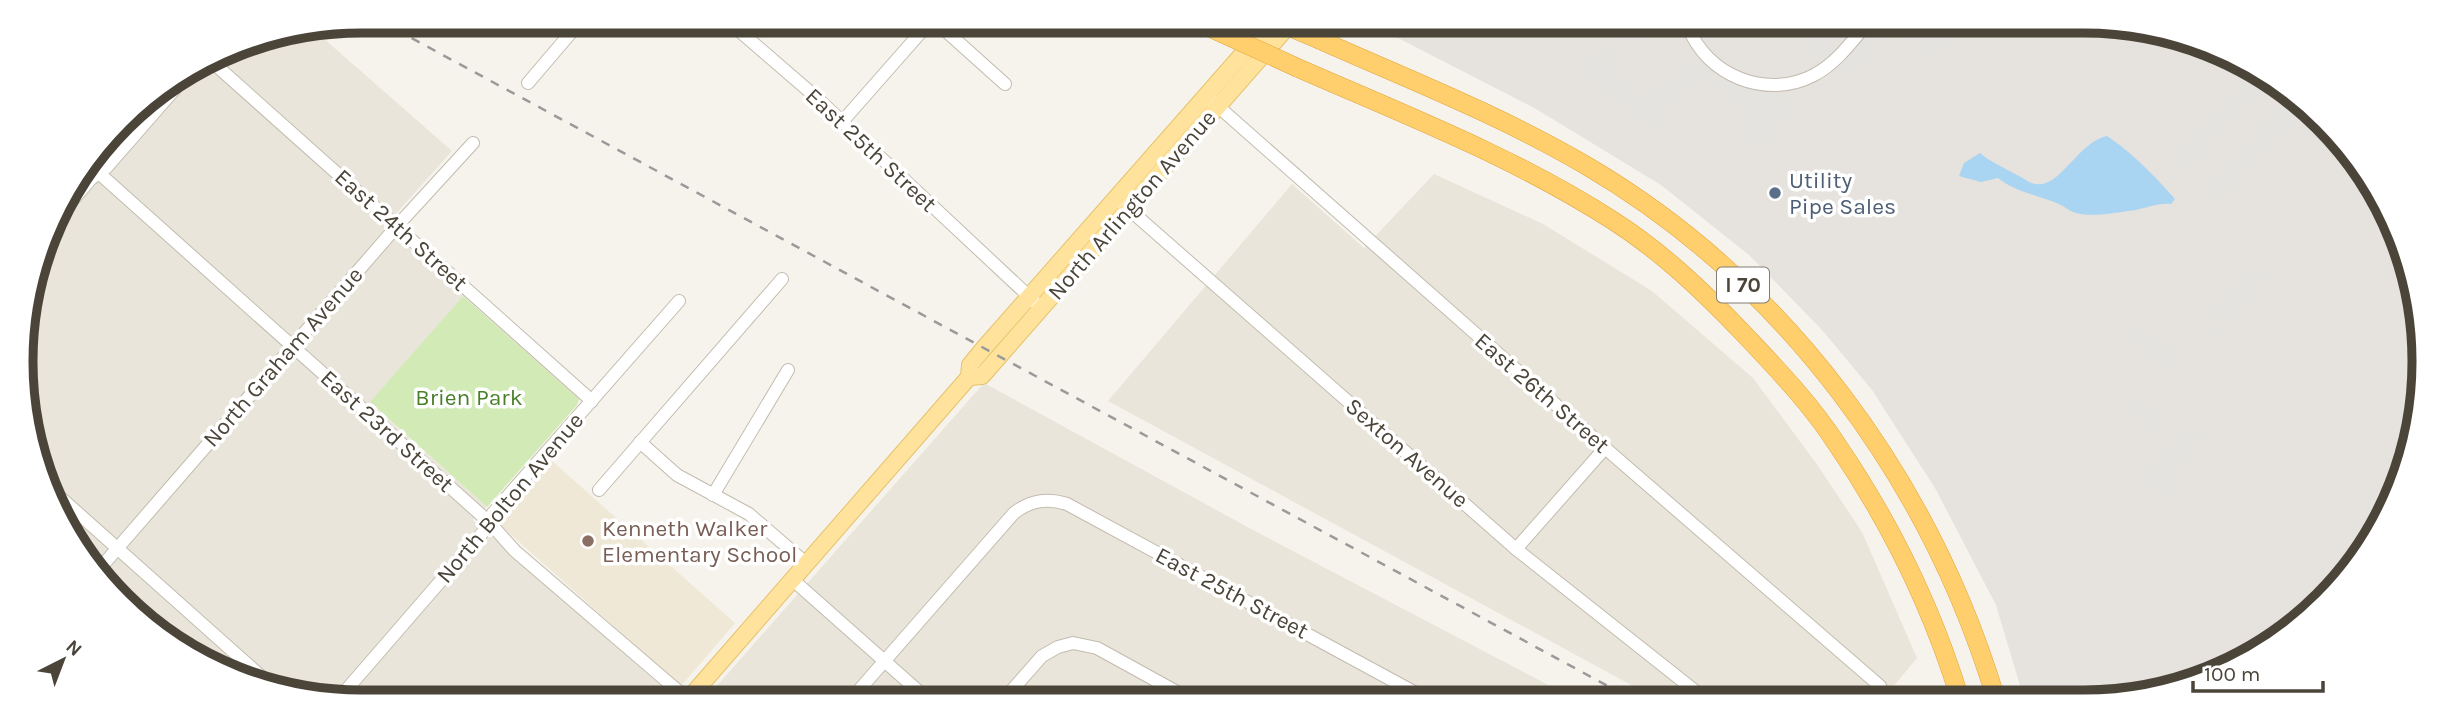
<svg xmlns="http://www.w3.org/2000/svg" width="2445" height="723" viewBox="0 0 2445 723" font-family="Karla,sans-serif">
	<rect width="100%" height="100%" fill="#f6f3ec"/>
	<g fill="#eae5da">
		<path d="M314,30L452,151L385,226L463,296L370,403L487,507L473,520L672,696H295L191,656L92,569L33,450L22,339L49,238L197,68L232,47Z"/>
		<path d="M172,84L55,216L56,211L137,106Z"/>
		<path d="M1434,174L1543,224L1652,291L1753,378L1816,463L1862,532L1917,658L1883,699L1655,698L1108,401L1292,184L1364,248Z"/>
		<path d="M984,383L1253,530L1573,698L708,696Z"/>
	</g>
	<path fill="#e6e2dd" d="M1356,25L2150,27L2272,78L2366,172L2417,295L2418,428L2389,512L2324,603L2234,667L2128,699H2024L1996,605L1935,488L1872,390L1822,330L1749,255L1661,185L1536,109L1400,39Z"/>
	<path fill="#efe8d6" d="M552,461L735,623L681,686L499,524Z"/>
	<path fill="#d2eab5" d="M463,296L579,399L577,405L487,507L370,402Z"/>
	<g fill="#e5e3e0">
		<path d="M1638,26H1682L1659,38L1653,28L1608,54L1622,81L1628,79L1639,97L1681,75L1675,64L1697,54L1715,72L1699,90L1694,86L1650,135L1572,64Z"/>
		<path d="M1893,27H1933L1953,45L1936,66Z"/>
		<path d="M1870,30L1884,43L1852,81L1837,67Z"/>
		<path d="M1819,31L1838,48L1819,64L1803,49Z"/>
		<path d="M2249,68L2274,79L2188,175L2169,157Z"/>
		<path d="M1719,74L1737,84L1756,90L1777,91L1798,109L1759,156L1733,133L1747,116L1711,83Z"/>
		<path d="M2287,93L2305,111L2221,205L2202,187Z"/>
		<path d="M2252,260L2272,278L2206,355L2194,344L2215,321L2206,312Z"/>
		<path d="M2140,321L2180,355L2176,367L2167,375L2124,338Z"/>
		<path d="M2139,391L2171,418L2154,438L2123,410Z"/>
		<path d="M2190,422L2207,438L2181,469L2189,478L2166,504L2138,478L2179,430Z"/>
		<path d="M2382,492L2392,502L2389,512L2375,532L2359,517Z"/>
	</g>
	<path fill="#a9d4f2" d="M2107,136C2130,151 2157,178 2175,199L2171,204C2157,202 2143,210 2128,211C2113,213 2088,218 2073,212C2068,210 2064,206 2059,204C2038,195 2015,192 1998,178L1981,182L1959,176L1964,163L1980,153C1990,162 2005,168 2017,175C2025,179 2032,186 2042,184C2063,181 2081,141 2107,136Z"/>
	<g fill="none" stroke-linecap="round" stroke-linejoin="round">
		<g stroke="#c2bbae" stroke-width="14">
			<g id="minor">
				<path d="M729,22L817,98L1036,303"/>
				<path d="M937,23L1005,84"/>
				<path d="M1688,26C1706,76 1767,100 1814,75C1835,64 1850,44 1865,26"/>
				<path d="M210,60L592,401"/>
				<path d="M528,83L580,22"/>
				<path d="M1212,101L1605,448L1880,686"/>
				<path d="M841,123L929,23"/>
				<path d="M91,166L489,522L515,551L684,696"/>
				<path d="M1123,204L1516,549L1704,698"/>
				<path d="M53,223L91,179L106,168L188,74"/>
				<path d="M640,442L677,475L749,514L807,564"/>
				<path d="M52,490L273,687"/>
				<path d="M599,490L782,279"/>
				<path d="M713,495L788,370"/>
				<path d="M1516,549L1605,448"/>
				<path d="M96,573L397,226L473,143"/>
				<path d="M793,580L925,697"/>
				<path d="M341,696L484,531L493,513L679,301"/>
				<path d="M853,697L1014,513C1031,500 1047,498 1067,504L1425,698"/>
				<path d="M1006,697L1042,656L1058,647L1073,643L1097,648L1186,697"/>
			</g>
		</g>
		<g stroke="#e6c16a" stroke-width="18">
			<g id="major">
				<path d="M969,377L982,376L1290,24"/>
				<path d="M691,696L969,377L970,365L984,348L1269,24"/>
			</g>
		</g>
		<g stroke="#e0a43c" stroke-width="19">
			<g id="highway">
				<path d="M1200,24L1217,31"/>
				<path d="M1320,40C1410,80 1502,116 1587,166C1786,283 1930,480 1996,699"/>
				<path d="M1298,68C1405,115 1514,157 1612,220C1661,251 1704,292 1744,334C1776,368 1810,403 1836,443C1890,522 1932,607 1960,699"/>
			</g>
		</g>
		<use href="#minor" stroke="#fff" stroke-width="12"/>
		<use href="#major" stroke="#ffe39c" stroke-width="16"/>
		<use href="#highway" stroke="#ffcf6e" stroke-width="18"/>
		<path stroke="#9a9a9a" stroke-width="2.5" stroke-dasharray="9 9" stroke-linecap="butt" d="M380,21L1630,698"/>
		<g stroke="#e0a43c" stroke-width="19" stroke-linecap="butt">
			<g id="highway-bridge">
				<path d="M1282,24L1320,40"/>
				<path d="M1217,31L1298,68"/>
			</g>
		</g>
		<use href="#highway-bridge" stroke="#ffcf6e" stroke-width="18"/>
	</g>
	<circle fill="#5c6f8a" stroke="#fff" stroke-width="2.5" cx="1775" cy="193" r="7"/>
	<circle fill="#8d6e63" stroke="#fff" stroke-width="2.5" cx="588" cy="541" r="7"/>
	<g text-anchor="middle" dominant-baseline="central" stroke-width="7" stroke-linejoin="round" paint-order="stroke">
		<rect fill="#fff" stroke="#817c74" stroke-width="2" x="1717" y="267.5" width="52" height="35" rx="5"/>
		<g font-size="21" font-weight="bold" fill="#4b4439">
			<text x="1743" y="285">I 70</text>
		</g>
		<g font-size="23" fill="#4b4439" stroke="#fff">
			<text transform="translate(871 150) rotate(43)">East 25th Street</text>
			<text transform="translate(1132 205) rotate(-49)">North Arlington Avenue</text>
			<text transform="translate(401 230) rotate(42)">East 24th Street</text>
			<text transform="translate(283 357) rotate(-49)">North Graham Avenue</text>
			<text transform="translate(1542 393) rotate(41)">East 26th Street</text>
			<text transform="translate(387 431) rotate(42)">East 23rd Street</text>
			<text transform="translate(1407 453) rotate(41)">Sexton Avenue</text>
			<text transform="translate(510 498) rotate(-50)">North Bolton Avenue</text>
			<text transform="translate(1232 593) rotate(28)">East 25th Street</text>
		</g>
		<g font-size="23" fill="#4e5e75" stroke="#fff" text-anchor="start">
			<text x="1789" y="180">Utility<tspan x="1789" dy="26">Pipe Sales</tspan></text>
		</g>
		<g font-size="23" fill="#4a7f2a" stroke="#fff">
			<text x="469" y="397">Brien Park</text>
		</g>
		<g font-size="23" fill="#785e54" stroke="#fff" text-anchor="start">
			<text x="602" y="528">Kenneth Walker<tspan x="602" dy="26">Elementary School</tspan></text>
		</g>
	</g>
	<path d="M0 0H2445V723H0ZM361 33H2084A328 328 0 0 1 2412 361V362A328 328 0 0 1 2084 690H361A328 328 0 0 1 33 362V361A328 328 0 0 1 361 33Z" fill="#fff" fill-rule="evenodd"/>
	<path fill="none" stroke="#4b4439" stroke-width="9" d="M361 33H2084A328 328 0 0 1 2412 361V362A328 328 0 0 1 2084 690H361A328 328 0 0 1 33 362V361A328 328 0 0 1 361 33Z"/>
	<g transform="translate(63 660) rotate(42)" stroke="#ffffff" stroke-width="5" paint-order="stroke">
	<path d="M0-5L12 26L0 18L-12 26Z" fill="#4b4439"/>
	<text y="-10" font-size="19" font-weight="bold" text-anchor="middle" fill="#4b4439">N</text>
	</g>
	<path d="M2193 681v10h130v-10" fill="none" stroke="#4b4439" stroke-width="3.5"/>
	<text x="2204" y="681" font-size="21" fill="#4b4439" stroke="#ffffff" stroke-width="5" paint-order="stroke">100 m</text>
</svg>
